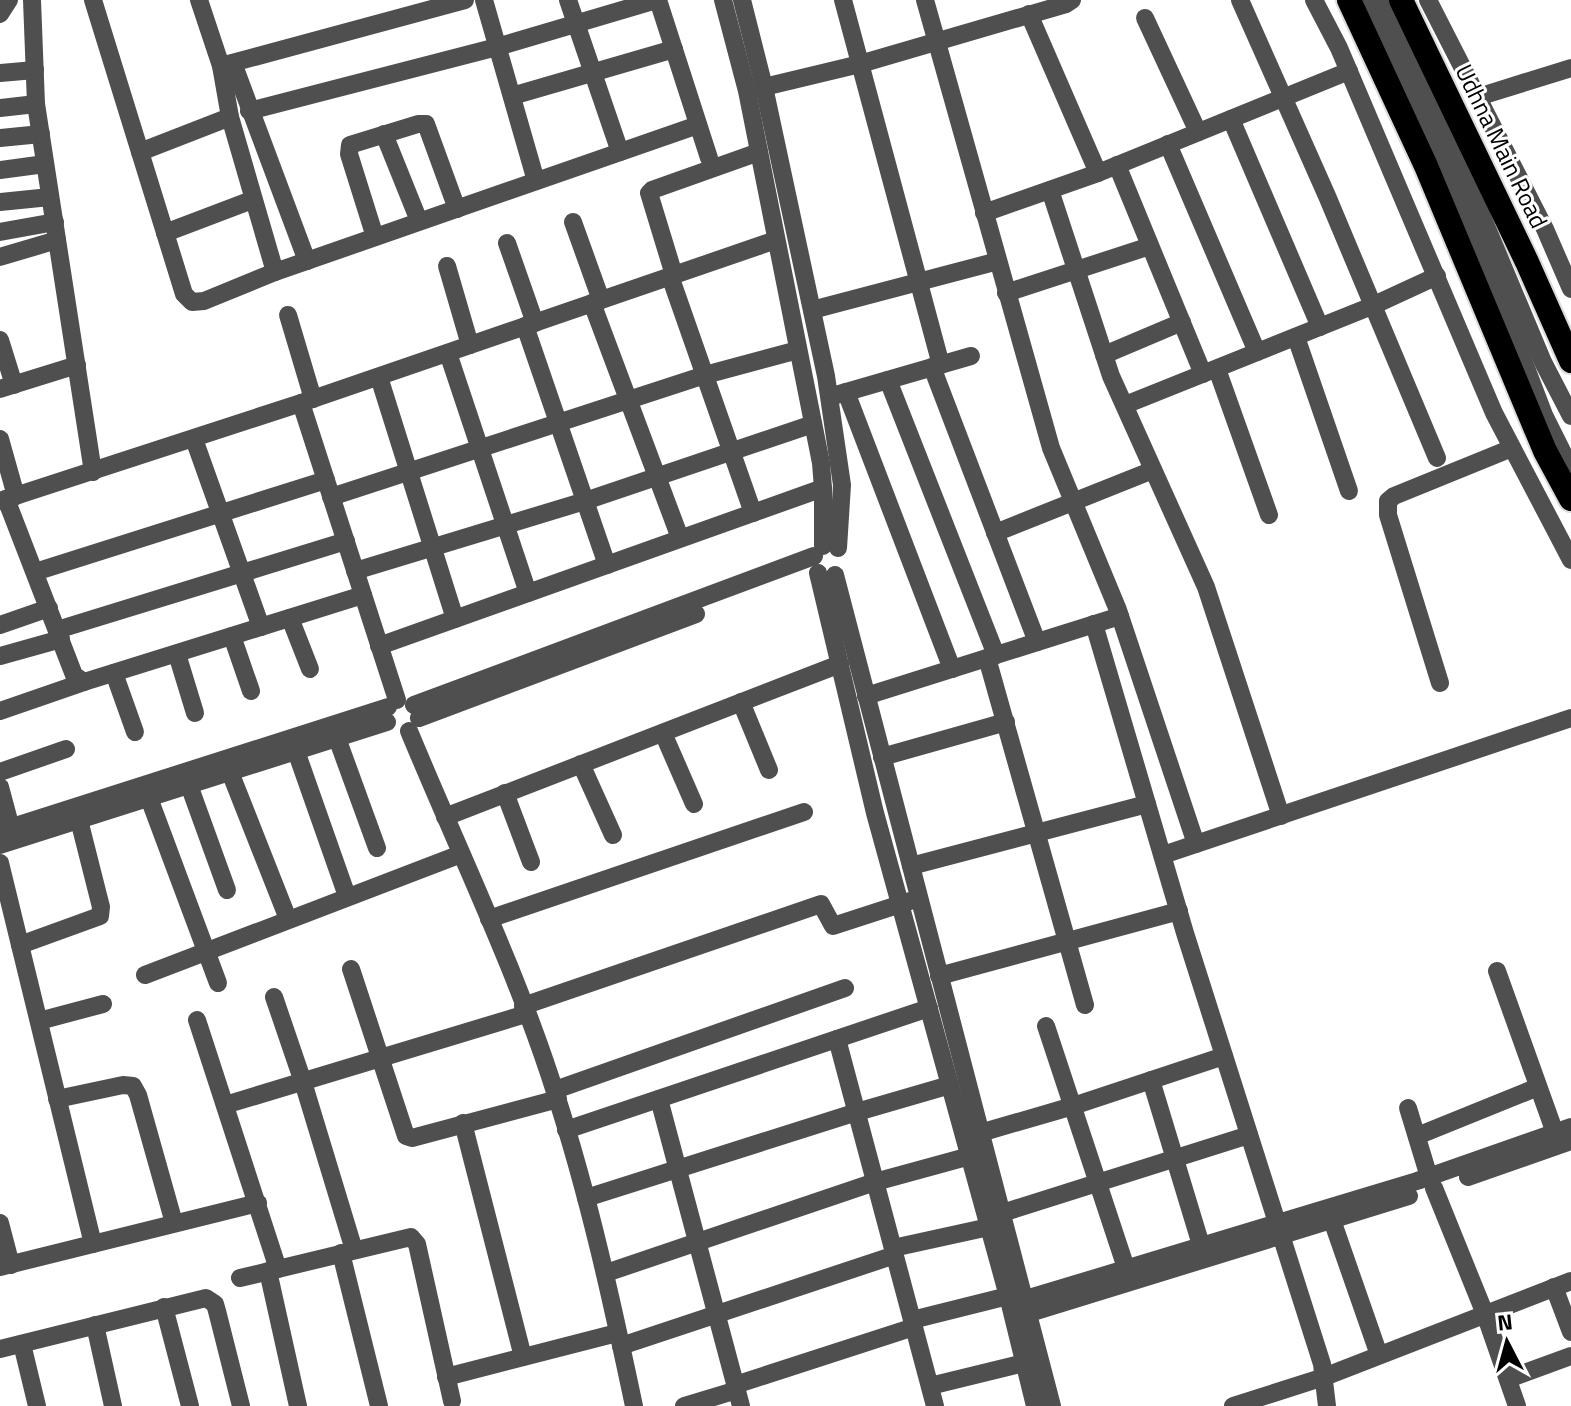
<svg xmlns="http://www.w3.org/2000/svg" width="1571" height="1406" viewBox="0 0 1571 1406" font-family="'Titillium Web',sans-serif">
	<rect width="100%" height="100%" fill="#fff"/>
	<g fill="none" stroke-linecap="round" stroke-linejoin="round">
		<g stroke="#dbdbdb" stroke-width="28">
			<g id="highway">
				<path d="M1349,0L1426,166L1545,451L1571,499"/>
				<path d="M1401,0L1527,262L1571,361"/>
			</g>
		</g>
		<g stroke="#4f4f4f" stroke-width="18">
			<path d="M32,0L36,104L93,472"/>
			<path d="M93,0L184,294L192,302L204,301L275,272L698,125"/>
			<path d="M199,0L221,66L230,117L275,272"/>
			<path d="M484,0L536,181"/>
			<path d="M568,0L620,152"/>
			<path d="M658,0L709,158"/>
			<path d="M723,0L747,91L821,463L823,488V546"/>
			<path d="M742,0L764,87L826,376L842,485L838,548"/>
			<path d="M843,0L941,365"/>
			<path d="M925,0L1051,448L1118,610L1196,844"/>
			<path d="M1240,0L1327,196L1437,458"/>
			<path d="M1314,0L1339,48L1494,413L1571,560"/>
			<path d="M1368,0L1478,242L1544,415L1571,469"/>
			<path d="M1384,0L1481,214L1543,362L1571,416"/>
			<path d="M1428,0L1545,229L1571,289"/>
			<path d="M0,14L9,0"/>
			<path d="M1029,14L1098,173"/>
			<path d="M1145,18L1198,132"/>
			<path d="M233,63L307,261"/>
			<path d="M221,66L465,0"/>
			<path d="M0,73L35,70"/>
			<path d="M764,87L860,64L1066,4L1072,0"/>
			<path d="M512,96L674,49"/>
			<path d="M1478,97L1571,68"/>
			<path d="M0,108L36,104"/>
			<path d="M249,111L497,47L656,0"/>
			<path d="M1231,119L1320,327"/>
			<path d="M384,134L419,221"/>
			<path d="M0,138L41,134"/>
			<path d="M1168,144L1257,352"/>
			<path d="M140,152L230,117"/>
			<path d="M1117,165L1203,374"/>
			<path d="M0,170L45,164"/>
			<path d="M1050,190L1111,376L1206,587L1281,816"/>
			<path d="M0,202L50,197"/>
			<path d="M984,213L1098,173L1349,71"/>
			<path d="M573,222L601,300"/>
			<path d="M0,232L55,222"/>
			<path d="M165,233L252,200"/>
			<path d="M375,237L349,154L350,145L353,144L418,124H426L457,209"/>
			<path d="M507,243L535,323"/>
			<path d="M0,257L57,240"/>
			<path d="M447,266L470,345"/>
			<path d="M674,275L649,193L652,190L759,152"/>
			<path d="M670,276L753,513"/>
			<path d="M1006,293L1150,246"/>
			<path d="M592,303L680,538"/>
			<path d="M812,310L998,261"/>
			<path d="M288,315L313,399"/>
			<path d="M525,326L607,565"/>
			<path d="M1296,337L1349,491"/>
			<path d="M0,340L14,385"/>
			<path d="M448,353L528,593"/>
			<path d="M1104,355L1182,322"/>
			<path d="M932,367L1037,642"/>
			<path d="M1217,369L1269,515"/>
			<path d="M379,377L455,619"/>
			<path d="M888,380L996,655"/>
			<path d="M0,389L77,365"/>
			<path d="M846,392L952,669"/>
			<path d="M836,395L971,356"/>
			<path d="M301,403L397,700"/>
			<path d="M1125,405L1372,306L1437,276"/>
			<path d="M0,439L16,496"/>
			<path d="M194,439L261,627"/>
			<path d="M331,497L705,375L798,350"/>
			<path d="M6,499L74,675L84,682L363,595"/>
			<path d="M0,501L301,403L776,240"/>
			<path d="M995,533L1153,470"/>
			<path d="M355,571L585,501L813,424"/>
			<path d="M35,572L326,480"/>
			<path d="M818,573L875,813L1008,1296L1035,1406"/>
			<path d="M835,575L1052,1406"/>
			<path d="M290,618L310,669"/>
			<path d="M1094,624L1185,933L1322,1364L1327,1406"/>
			<path d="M0,625L49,608"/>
			<path d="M57,630L346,541"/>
			<path d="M232,636L251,691"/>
			<path d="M379,646L823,488"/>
			<path d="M177,654L195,713"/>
			<path d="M0,656L61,639"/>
			<path d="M987,658L1085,1005"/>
			<path d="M114,673L135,732"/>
			<path d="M1440,683L1388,515V501L1394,496L1512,448"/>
			<path d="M866,696L1120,616"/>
			<path d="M741,702L769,770"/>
			<path d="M414,705L814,556"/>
			<path d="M0,711L84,682"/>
			<path d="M419,718L696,614"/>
			<path d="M409,731C459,852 517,971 556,1095C589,1197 612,1302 634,1406"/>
			<path d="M663,733L694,804"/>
			<path d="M337,738L377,848"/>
			<path d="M296,751L347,896"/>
			<path d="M882,757L1006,722"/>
			<path d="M581,764L613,835"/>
			<path d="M0,772L66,749"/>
			<path d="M230,772L288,919"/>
			<path d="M189,785L227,890"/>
			<path d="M0,787L11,828"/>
			<path d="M505,793L531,862"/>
			<path d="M149,798L218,983"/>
			<path d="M445,817L840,664"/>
			<path d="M0,831L388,707"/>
			<path d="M0,845L387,722"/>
			<path d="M1163,855L1571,718"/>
			<path d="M0,863L93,1244"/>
			<path d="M911,866L1147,804"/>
			<path d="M489,919L804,812"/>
			<path d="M20,945L100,916L101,907L79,820"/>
			<path d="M351,969L406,1136L412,1138L558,1099"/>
			<path d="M1497,971L1555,1133"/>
			<path d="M145,975L461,854"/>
			<path d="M939,976L1179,911"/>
			<path d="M274,997L303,1082L354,1250"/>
			<path d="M523,1006L821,904L833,926L910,901"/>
			<path d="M197,1020L278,1269"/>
			<path d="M39,1021L103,1004"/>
			<path d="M1046,1026L1126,1268"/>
			<path d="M837,1039L935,1406"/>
			<path d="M1151,1080L1201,1245"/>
			<path d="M555,1090L845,988"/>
			<path d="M57,1099L123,1085L133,1086L138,1095L174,1223"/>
			<path d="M659,1099L741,1406"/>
			<path d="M225,1105L526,1014"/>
			<path d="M1408,1108L1429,1177"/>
			<path d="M463,1123L523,1357"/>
			<path d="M566,1130L929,1008"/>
			<path d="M980,1133L1073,1106L1224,1056"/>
			<path d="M1417,1136L1538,1087"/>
			<path d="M1468,1177L1571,1141"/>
			<path d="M1434,1188L1485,1314L1517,1406"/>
			<path d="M586,1198L857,1112L950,1085"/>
			<path d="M1002,1213L1249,1135"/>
			<path d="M1332,1220L1379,1355"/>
			<path d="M0,1223L11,1265"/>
			<path d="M893,1248L989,1227"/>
			<path d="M341,1253L379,1406"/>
			<path d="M0,1267L258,1203"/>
			<path d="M268,1271L298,1406"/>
			<path d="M606,1273L875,1182L970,1156"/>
			<path d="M240,1278L411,1237L417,1244L452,1401"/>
			<path d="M1554,1287L1571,1332"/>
			<path d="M1016,1302L1417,1181L1571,1127"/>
			<path d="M164,1307L190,1406"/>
			<path d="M1017,1317L1409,1196"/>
			<path d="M912,1320L1008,1296"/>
			<path d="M95,1325L113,1406"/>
			<path d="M22,1344L37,1406"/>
			<path d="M621,1346L895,1255"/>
			<path d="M0,1349L206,1298L215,1304L217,1311L241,1406"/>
			<path d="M446,1377L617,1333"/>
			<path d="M1508,1379L1571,1356"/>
			<path d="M735,1385L914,1327"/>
			<path d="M930,1386L1024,1363"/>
			<path d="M684,1406L737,1390"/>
			<path d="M1233,1406L1324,1377L1571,1281"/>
		</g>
		<use href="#highway" stroke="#000" stroke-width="24"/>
	</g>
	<g text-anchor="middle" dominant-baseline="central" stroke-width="6" stroke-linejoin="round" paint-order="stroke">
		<g font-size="24" fill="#000" stroke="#fff">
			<text transform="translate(1502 146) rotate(64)">Udhna Main Road</text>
		</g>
	</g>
	<g transform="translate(1507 1342) rotate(354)" stroke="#ffffff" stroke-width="6" paint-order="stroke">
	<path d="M0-6L14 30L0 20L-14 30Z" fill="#000000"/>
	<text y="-12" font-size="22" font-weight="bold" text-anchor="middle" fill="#000000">N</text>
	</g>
</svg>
